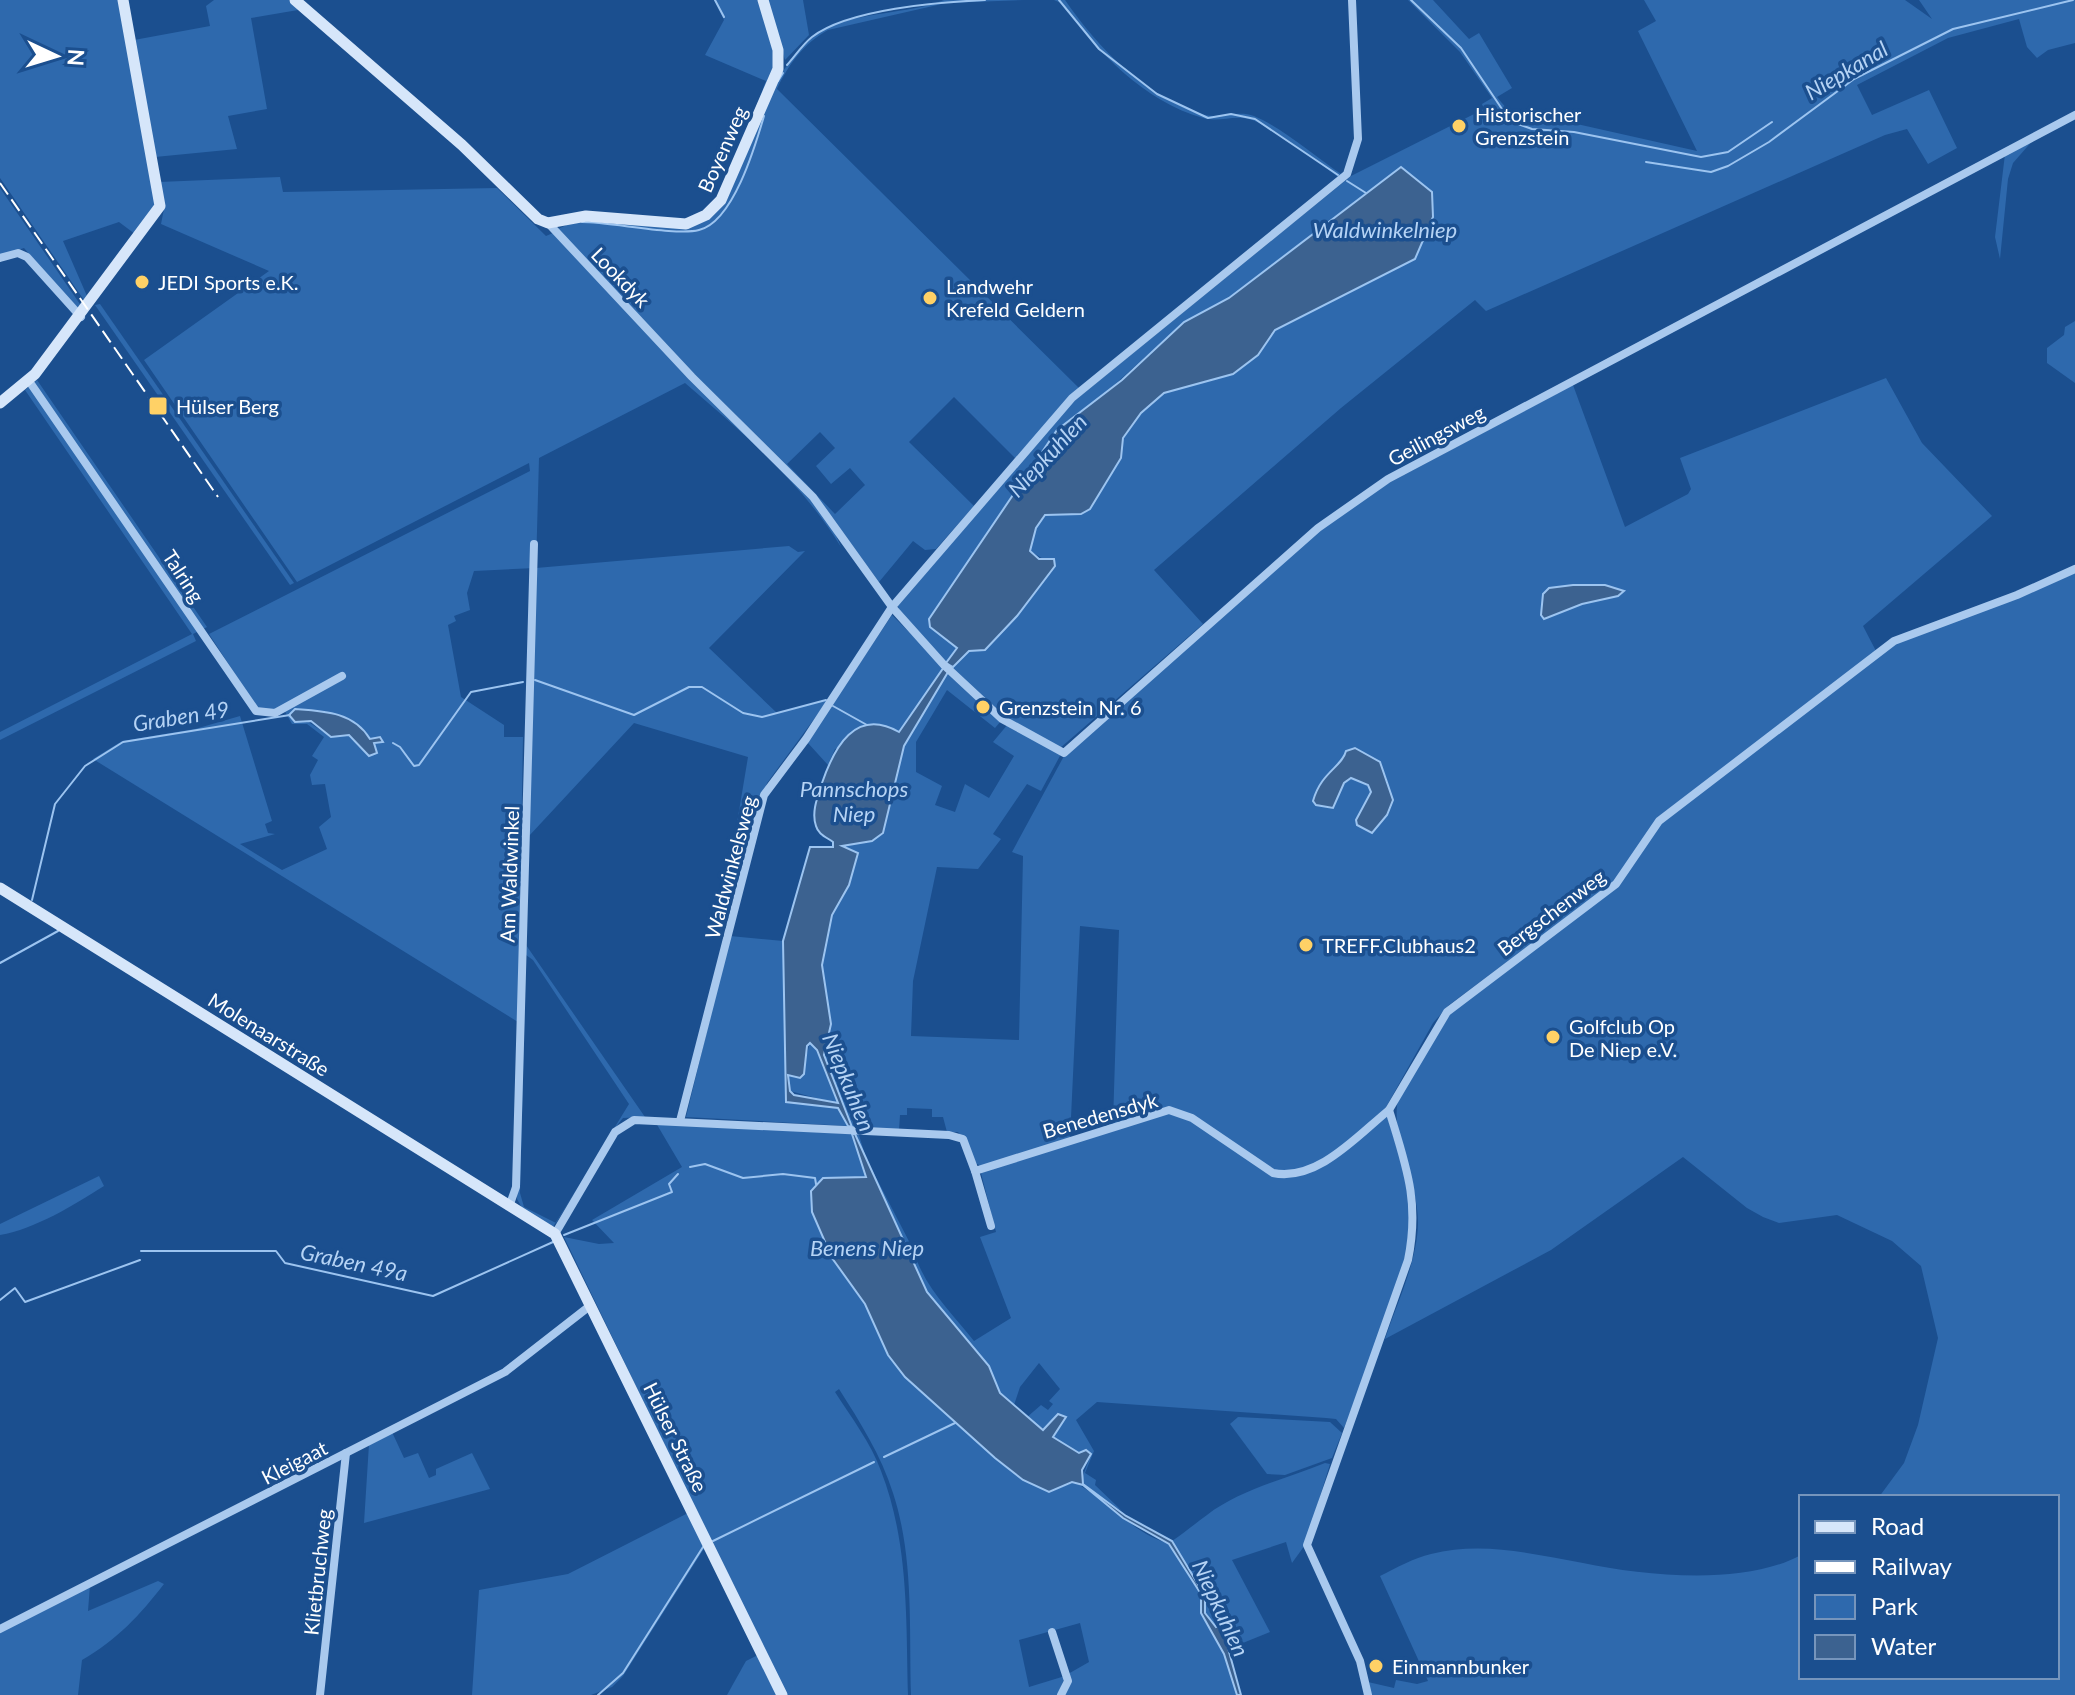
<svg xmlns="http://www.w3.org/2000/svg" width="2075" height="1695" viewBox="0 0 2075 1695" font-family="Lato,sans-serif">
	<rect width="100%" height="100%" fill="#1b4f8f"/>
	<g fill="#2e69ad" fill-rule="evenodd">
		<path d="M0,0H119L155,202L153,211L135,234L119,222L63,241L87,296L86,303L0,178Z"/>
		<path d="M214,0H289L298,10L251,18L267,109L228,116L237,149L155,157L134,40L210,26L206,6Z"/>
		<path d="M714,0H760L774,49V67L740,148L766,81L705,55L724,20Z"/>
		<path d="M767,0H803L809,35L785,60Z"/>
		<path d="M944,0H1024L946,3L828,30C803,44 789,64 777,89L1079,388L1015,458L954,397L909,442L974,506L936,549L925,550L913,541L879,582L818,499L664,347L558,229L579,219L675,226L711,216C738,160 777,45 836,24C869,12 916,12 944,0ZM820,432L835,448L816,466L831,484L850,468L865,485L835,514L787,464Z"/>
		<path d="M1054,0H1065C1098,48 1146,98 1205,115C1221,119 1237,110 1254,116C1281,127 1316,157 1341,174L1338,177C1312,158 1285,136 1257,122C1239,112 1221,123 1203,118C1145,102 1096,51 1063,4Z"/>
		<path d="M1408,0H1433L1469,39L1479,33L1512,88L1497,97C1521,128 1532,125 1568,122L1697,151L1638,31L1656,21L1644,0H1905L1932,19L1919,0H2075V43L2048,50L2037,58L2027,47L2019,19L1948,38L1857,85L1872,115L1929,90L1957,148L1928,164L1907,129L1885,135L1486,311L1475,300L1341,408L1154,570L1203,624L1059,749L1003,718L951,668L969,651L985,650L1017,616L1055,566L1030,551L1036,528L1045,515L1080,514L1121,458L1123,438L1141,413L1164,393L1233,374L1258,355L1275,330L1415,259L1366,193L1229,298L1184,322L1093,404L930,627L957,648L946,663L901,614L897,604L1068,406L1351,176L1484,109L1482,104L1492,98L1460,52Z"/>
		<path d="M2034,139L2013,163L2008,179L2000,259L1995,237L2005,154Z"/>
		<path d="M280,177L283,192L497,188L546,236L553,233L811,496L831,524L841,547C803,484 741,431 685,383L539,458L536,568L789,546L798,552L805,551L709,648L777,713L828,700L767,783L750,838L737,823L748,757L634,723L529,836L535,568L474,571L467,593L470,610L454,616L456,621L448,625L461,697L504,725V737H523L518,1022L93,759L122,741L195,729L240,716L272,821L265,824L268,833L275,834L240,844L282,870L327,849L319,827L331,817L325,784L312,785L310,775L318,760L312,756L324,737L307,724H292L284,710L339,682L275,710L258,709L209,634L530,471L529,463L297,582L144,360L269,271L161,224L164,209L159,182ZM335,714C358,725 371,729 369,756L349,735L331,737L307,721Z"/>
		<path d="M0,188L82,307L79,311L24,248L0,256Z"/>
		<path d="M100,304L294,583L290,585L95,305Z"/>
		<path d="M2075,321V383L2047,363V348L2064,335L2065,327Z"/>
		<path d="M1886,378L1922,443L1992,516L1863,626L1876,651L1657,818L1614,882L1449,1005L1433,1023L1385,1109L1406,1178L1412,1224L1405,1259L1377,1343L1344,1428L1336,1419L1326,1418L1097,1402L1076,1420L1094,1451L1085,1473L1096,1480L1095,1485L1121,1510L1112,1506C1125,1521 1150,1540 1169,1543L1201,1594V1613L1224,1654L1237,1695H1063L1069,1683L1068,1674L1089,1662L1080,1623L1019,1640L1029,1687L1065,1676L1058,1695H911C909,1628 914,1557 893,1493C881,1455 860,1422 839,1389L835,1392C851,1417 871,1443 881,1471C909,1543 906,1619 908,1695H785L564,1237L599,1244L614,1243L592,1220L682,1167L656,1123L852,1134L866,1177L823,1178L811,1190L812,1212L832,1258L865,1304L888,1355L905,1377L995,1458L1023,1480L1049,1492L1075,1482L1111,1506L1081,1481L1091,1454L1086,1450L1080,1453L1053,1438L1066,1417L1058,1414L1046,1430L1026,1418L1041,1405L1048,1410L1053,1404L1049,1401L1060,1389L1039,1363L1020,1387L1014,1405L1000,1393L989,1367L927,1292L855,1134L859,1135L866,1158L914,1251C923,1286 952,1313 974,1341L1011,1318L980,1237L996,1232L979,1165L975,1163L970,1148L958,1132H947L943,1117H932V1109L907,1108V1115H900L899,1130L852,1127L824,1055L831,1024L822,965L832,915L849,885L858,853L842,846L872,841L883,833L904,746L948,672L1001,721L995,728L947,690L916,742V772L942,786L935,805L955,812L965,784L989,798L1014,756L993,742L1008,724L1061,754L1041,791L1027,784L993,834L1001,839L978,869L937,867L913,981L911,1036L1019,1040L1023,856L1012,852L1064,756L1319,530L1387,484L1573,385L1625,527L1688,494L1691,489L1680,458ZM1572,585H1605L1624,591L1618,596L1582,604L1544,619L1541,615L1543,594L1549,588ZM1355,748L1379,762L1393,800L1387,815L1372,833L1357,825L1356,820L1371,792L1368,786L1352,778L1344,783L1333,808L1316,805L1313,800C1321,772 1342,767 1346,751ZM1080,926L1119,930L1113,1123L1070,1139Z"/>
		<path d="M37,380L207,627L193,634L196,641L0,740V732L192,634L25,390Z"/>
		<path d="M2075,573V1695H1371L1368,1682L1394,1688L1396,1680L1417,1684L1428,1681L1380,1576C1396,1568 1414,1558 1431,1554C1482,1541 1533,1554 1583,1563C1646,1576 1744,1586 1801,1555V1677H2057V1497H1879L1904,1463L1918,1425L1938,1338L1921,1266L1892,1241L1837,1215L1779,1223L1763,1217L1747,1208L1683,1157L1551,1250L1385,1339C1397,1303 1417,1262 1418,1224C1419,1180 1388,1138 1399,1095L1449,1014L1618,886L1660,823L1896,643Z"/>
		<path d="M892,615L944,667L899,732L835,749L828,765L807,742Z"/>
		<path d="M730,936L783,941L786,1102L838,1108L848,1126L686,1117Z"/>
		<path d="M526,945L645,1117L623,1118L614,1129L553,1227L522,1208L517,1199ZM526,955L533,960L629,1104L556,1223L524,1207L520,1193Z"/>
		<path d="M810,1043L814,1044L838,1104L790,1091L788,1075L800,1078Z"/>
		<path d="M99,1176L104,1186C74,1205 35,1229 0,1235V1224Z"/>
		<path d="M1238,1417L1330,1422L1342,1433L1332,1458L1285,1475L1267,1474L1230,1424Z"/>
		<path d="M392,1432L404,1458L418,1453L429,1478L436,1475V1469L472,1453L490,1489L364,1523L369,1444Z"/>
		<path d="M1325,1463L1330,1464L1305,1545L1292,1563L1286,1542L1232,1560L1270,1632L1228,1649L1223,1624L1216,1627L1205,1613V1596L1172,1541C1184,1533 1196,1523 1207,1515C1239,1490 1288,1478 1325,1463Z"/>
		<path d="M688,1513L705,1547L623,1676L612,1687L591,1695H472L479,1590L568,1574Z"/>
		<path d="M158,1581L164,1584C140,1615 117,1640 82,1660L78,1695H0V1632L90,1585L88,1611Z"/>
		<path d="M758,1655L777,1695H727L746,1661Z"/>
	</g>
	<g fill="#3c6290" stroke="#9cc4f0" stroke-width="2" fill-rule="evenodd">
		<path d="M1401,167L1432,192L1433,217L1415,259L1275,330L1258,355L1233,374L1164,393L1141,413L1123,438L1121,458L1090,509L1081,514L1045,515L1036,528L1030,551L1039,559H1054L1055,566L1017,616L985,650L969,651L953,667L946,663L957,648L930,627L929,619L1057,430L1122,380L1184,322L1229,298Z"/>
		<path d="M1573,585H1605L1624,591L1618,596L1582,604L1544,619L1541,615L1543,594L1549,588Z"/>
		<path d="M944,667L948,672L904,746L883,833L872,841L842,846L858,853L849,885L832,915L822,965L831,1024L824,1055L852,1127L848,1126L838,1108L786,1102L783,941L810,847H833V842C826,837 818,834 816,826C811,812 818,796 822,783C834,748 855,707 899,732ZM810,1043L817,1050L838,1103L794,1095L790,1091L788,1075L800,1078L804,1074L807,1046Z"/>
		<path d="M295,709C324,711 354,712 370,739L380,737L383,742L374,743L377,753L369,756L349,735L331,737L311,721L295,722L289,715Z"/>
		<path d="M1355,748L1380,762L1393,800L1387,815L1372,833L1357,825L1356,820L1371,792L1368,785L1351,778L1344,783L1333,808L1316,805L1313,801C1321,772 1342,767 1346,751Z"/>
		<path d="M852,1134H855L927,1292L989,1366L1000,1393L1043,1430L1058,1414L1066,1417L1053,1437L1079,1453L1086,1450L1091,1454L1082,1470L1083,1484L1126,1516L1172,1541L1205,1596V1613L1216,1627L1226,1623C1231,1631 1235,1640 1228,1648L1241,1695H1237L1224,1654L1201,1613V1594L1169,1544L1123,1518L1083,1485L1072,1482L1049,1492L1023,1480L995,1458L905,1377L888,1355L865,1304L832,1258L812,1212L811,1191L823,1178L866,1177Z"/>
	</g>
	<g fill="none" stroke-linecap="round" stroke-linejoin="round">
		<g stroke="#9cc4f0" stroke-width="2">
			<path d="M715,0L724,17"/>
			<path d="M1059,0L1099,49L1157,94L1208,118L1231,114L1255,119L1338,175"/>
			<path d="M1411,0L1461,48L1510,121L1532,129L1574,132L1701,157L1728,152L1772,122"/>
			<path d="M787,65C795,56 803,44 812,37C848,9 940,2 985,0"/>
			<path d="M778,81L783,73"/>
			<path d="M1646,162L1711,172L1728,166L1769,142L1854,79L1953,29L2073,0"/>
			<path d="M1347,181L1366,193"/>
			<path d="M582,222C611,222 676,236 699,230C733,222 755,147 764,116"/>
			<path d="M535,680L634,715L689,687H702L743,713L762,717L826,700"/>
			<path d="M833,706L867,725"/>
			<path d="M393,743L400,747L414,766L419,765L471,692L523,682"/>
			<path d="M32,900L55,804L85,766L123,742L290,715"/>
			<path d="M0,963L58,931"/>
			<path d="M690,1167L705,1164L743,1178L783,1174L815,1178L816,1184"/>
			<path d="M564,1235L672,1192L669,1184L678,1174"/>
			<path d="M141,1251H276L285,1263L433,1296L553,1242"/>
			<path d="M0,1300L15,1288L25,1302L140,1260"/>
			<path d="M884,1457L955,1423"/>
			<path d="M713,1541L874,1462"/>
			<path d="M598,1695L623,1673L703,1547"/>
		</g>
		<g stroke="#a9c9ee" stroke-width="8">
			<path d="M548,223L692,377L813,497L892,607L944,665L1002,719L1064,753L1318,528L1388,479L2075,115"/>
			<path d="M0,258L18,253L27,257L81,317"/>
			<path d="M29,381L256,711L275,713L342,676"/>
			<path d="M680,1121L764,795L806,739L892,607L1072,398L1347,174L1358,139L1352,0"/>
			<path d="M975,1171L991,1226"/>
			<path d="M510,1204L516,1187L534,544"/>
			<path d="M555,1234L615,1132L634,1120L949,1135L963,1139L975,1171L1169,1110L1192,1118L1273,1173C1317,1182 1357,1136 1389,1110"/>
			<path d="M0,1629L505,1372L591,1305"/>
			<path d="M1052,1632L1068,1681L1061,1695"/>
			<path d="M320,1695L346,1453"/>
			<path d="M1368,1695L1360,1661L1307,1545L1408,1260C1420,1201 1406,1166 1389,1110L1447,1012L1616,884L1659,821L1894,641L2017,595L2075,569"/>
		</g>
		<g stroke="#d6e6fa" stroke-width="11">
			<path d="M295,0L462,145L538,219L548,223L586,216L686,224L706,215L721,200L778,69V50L763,0"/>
			<path d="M0,403L35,374L160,206L123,0"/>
			<path d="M0,888L555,1234L782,1695"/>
		</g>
		<path stroke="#fff" stroke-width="2" stroke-dasharray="14 6" stroke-linecap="butt" d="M0,183L218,497"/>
	</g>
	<g fill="#ffd166" stroke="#1b4f8f" stroke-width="3">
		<circle cx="1459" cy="126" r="8"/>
		<circle cx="142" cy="282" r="8"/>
		<circle cx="930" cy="298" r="8"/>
		<rect x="148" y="396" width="20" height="20" rx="4"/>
		<circle cx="983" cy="707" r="8"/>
		<circle cx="1306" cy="945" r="8"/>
		<circle cx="1553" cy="1037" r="8"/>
		<circle cx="1376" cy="1666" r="8"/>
	</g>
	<g text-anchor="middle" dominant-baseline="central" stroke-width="7" stroke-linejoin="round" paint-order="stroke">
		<g font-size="20" fill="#fff" stroke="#1b4f8f" text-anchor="start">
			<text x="1475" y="114">Historischer<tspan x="1475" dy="23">Grenzstein</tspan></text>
			<text x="158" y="282">JEDI Sports e.K.</text>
			<text x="946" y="286">Landwehr<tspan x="946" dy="23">Krefeld Geldern</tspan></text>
			<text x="176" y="406">Hülser Berg</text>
			<text x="999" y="707">Grenzstein Nr. 6</text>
			<text x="1322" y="945">TREFF.Clubhaus2</text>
			<text x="1569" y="1026">Golfclub Op<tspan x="1569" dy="23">De Niep e.V.</tspan></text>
			<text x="1392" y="1666">Einmannbunker</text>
		</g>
		<g font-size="20" fill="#fff" stroke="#1b4f8f">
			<text transform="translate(722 149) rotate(-66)">Boyenweg</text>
			<text transform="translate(621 277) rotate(46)">Lookdyk</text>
			<text transform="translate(1436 435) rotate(-28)">Geilingsweg</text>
			<text transform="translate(184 576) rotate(57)">Talring</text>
			<text transform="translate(730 867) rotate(-75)">Waldwinkelsweg</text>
			<text transform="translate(509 874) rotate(-88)">Am Waldwinkel</text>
			<text transform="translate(1551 912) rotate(-37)">Bergschenweg</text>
			<text transform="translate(269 1034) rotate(32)">Molenaarstraße</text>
			<text transform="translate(1100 1115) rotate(-16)">Benedensdyk</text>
			<text transform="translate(676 1437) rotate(64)">Hülser Straße</text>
			<text transform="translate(294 1462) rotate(-27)">Kleigaat</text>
			<text transform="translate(317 1572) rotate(-84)">Klietbruchweg</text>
		</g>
		<g font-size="22" font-style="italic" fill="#b5d3f5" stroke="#1b4f8f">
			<text transform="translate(1846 70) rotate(-31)">Niepkanal</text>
			<text x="1385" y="229">Waldwinkelniep</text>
			<text transform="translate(1047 455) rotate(-47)">Niepkuhlen</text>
			<text transform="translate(181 716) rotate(-9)">Graben 49</text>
			<text x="854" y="788">Pannschops<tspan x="854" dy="25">Niep</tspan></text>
			<text transform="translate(849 1082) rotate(68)">Niepkuhlen</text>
			<text x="867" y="1247">Benens Niep</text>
			<text transform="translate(354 1262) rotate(12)">Graben 49a</text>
			<text transform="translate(1221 1608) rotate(65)">Niepkuhlen</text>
		</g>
	</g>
	<rect x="1799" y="1495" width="260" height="184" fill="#1b4f8f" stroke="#7695bc" stroke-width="2"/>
	<rect x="1815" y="1521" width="40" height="12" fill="#d6e6fa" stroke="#7695bc" stroke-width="2"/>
	<text x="1871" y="1535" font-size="24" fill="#ffffff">Road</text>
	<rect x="1815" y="1561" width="40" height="12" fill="#ffffff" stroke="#7695bc" stroke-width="2"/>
	<text x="1871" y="1575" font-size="24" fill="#ffffff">Railway</text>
	<rect x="1815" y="1595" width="40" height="24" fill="#2e69ad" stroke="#7695bc" stroke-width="2"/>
	<text x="1871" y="1615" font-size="24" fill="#ffffff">Park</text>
	<rect x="1815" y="1635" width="40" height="24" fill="#3c6290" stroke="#7695bc" stroke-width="2"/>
	<text x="1871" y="1655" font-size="24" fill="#ffffff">Water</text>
	<g transform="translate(56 56) rotate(94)" stroke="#1b4f8f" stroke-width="6" paint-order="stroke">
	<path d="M0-6L14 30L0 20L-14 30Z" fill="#ffffff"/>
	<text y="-12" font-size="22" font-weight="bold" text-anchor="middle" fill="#ffffff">N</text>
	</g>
</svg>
